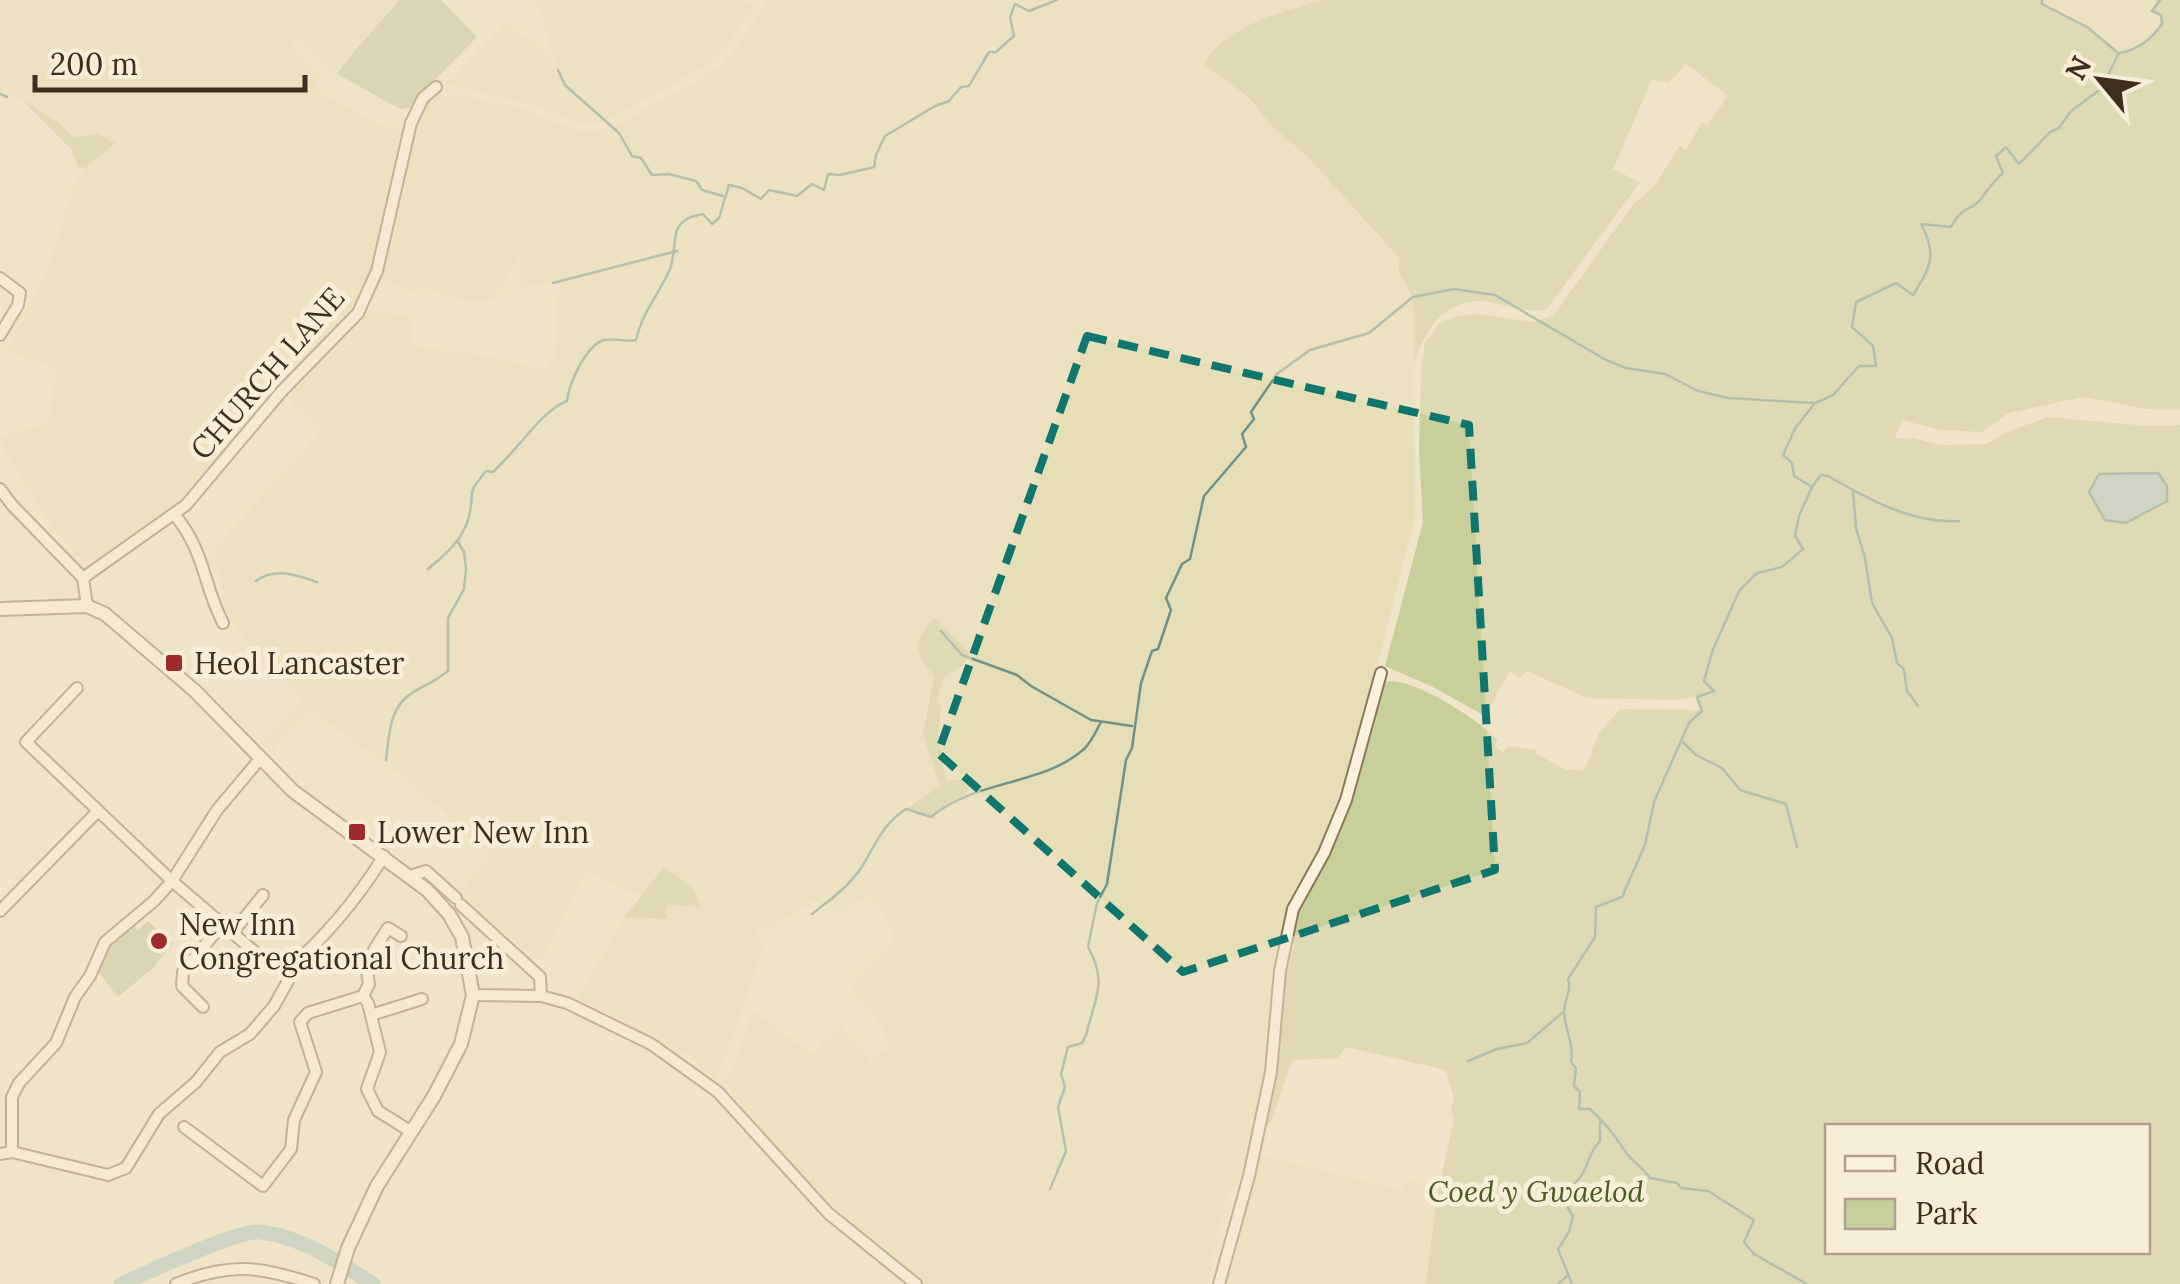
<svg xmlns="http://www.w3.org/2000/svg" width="2180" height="1284" viewBox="0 0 2180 1284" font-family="Lora,serif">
	<rect width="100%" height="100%" fill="#f0e4c8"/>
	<g fill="#e6deb5" fill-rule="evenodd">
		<path d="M0,0H400L376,32L366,35L337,74L295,37L292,47L323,76L314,89L387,129L391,122L405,134L377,251L356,308L327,335L181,498L110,552L83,562L49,522L5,452L1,436L49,424L56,368L8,351L49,266L73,188L90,161L111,146L86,135L74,138L55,120L21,99L0,94Z"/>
		<path d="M534,0H744L755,8L724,49L700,69L605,121L581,124L537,106L446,84L505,23L536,44L557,67L541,12Z"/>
		<path d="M767,0H1323L1291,9L1234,85L1270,124L1309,158L1400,260L1398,270L1413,297L1415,518L1343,799L1313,867L1299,884L1290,902L1266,1072L1247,1169L1226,1198L1207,1284H925L837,1211L770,1140L726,1086L753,1010L809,1053L817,1051L826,1038L830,1041L841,1026L871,1062L889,1047L883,1027L852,991L855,987L851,983L896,938L890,924L869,896L841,912L812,901L771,928L765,925L755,934L763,948L717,1080L690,1057L578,999L624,917L667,919L665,910L669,905L700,907L664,868L644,895L628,891L586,869L545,955L541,959H535L477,908L462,889L491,856L415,785L309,709L270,753L261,742L303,699L228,620L214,549L321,431L284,395L363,312L410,315L412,346L492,357L545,370L555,356L559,282L519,287L520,254L493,300L485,302L465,301L422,288L413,291L378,278L417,119L425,103L440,93L451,99L454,95L519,108L572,129L587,132L612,127L703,78L722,64L740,43ZM970,655L963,665L943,678L937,701L941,706L938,741L946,782L965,795L948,803L931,817L907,809L909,804L940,786L929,756L924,718L934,676Z"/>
		<path d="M2042,0H2160L2152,10L2161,15L2162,24L2153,37L2127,52L2119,53L2087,27L2042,4Z"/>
		<path d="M1257,1154L1402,1190L1408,1181L1439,1187L1426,1284H1224Z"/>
	</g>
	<g fill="#c9cf9b" fill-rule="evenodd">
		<path d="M1323,0H2042V4L2087,27L2119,53C2136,51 2153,38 2162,23L2161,15L2152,11L2160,0H2180V410L2147,409L2083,397L2009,413L1982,432L1940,430L1902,420L1895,438H1913L1940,445L1987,444L2009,431L2048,417L2149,426L2180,425V1284H1426L1437,1196L1454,1120L1451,1109L1454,1098L1446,1070L1347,1047L1337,1058L1292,1060L1271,1122L1263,1129L1283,978L1294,946L1292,935L1297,908L1316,876L1380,684C1403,669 1480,721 1498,740L1495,746L1503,752L1509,746L1536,750L1535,753L1565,769L1584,771L1599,733L1620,709L1702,710L1697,697L1677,700L1587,698L1527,671L1519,678L1510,671L1485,716L1433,687L1385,666L1423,522L1419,451L1421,369L1425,343L1440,323L1456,316L1478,314L1532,322L1554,315L1632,206L1656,184L1679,146L1686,150L1702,122L1707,125L1728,96L1686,64L1669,83L1652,80L1613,169L1640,182L1547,309C1522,316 1500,300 1477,301C1440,303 1424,333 1414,364L1413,297L1398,270L1400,259L1309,158L1270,124L1248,97L1204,64C1226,26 1282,11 1323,0ZM1828,1126H2148V1252H1828Z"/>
		<path d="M21,99L55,120L74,138L98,134L115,143L84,169L78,166L71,149Z"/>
		<path d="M934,618L971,654L963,665L943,678L937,701L941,706L938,741L946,781L958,779L969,787L965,795L948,803L931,817L906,809L940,786L923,734L934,676C914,651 911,644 934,618Z"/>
		<path d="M664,867C679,878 698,887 700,907L669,905L665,910L668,919L624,917Z"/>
	</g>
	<g fill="#bfc49a">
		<path d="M400,0H441L477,37L423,92L413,107L400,109L337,74C357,46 378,25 400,0Z"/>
		<path d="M129,919L138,930L148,921L173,943L153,968L118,997L94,967L105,942Z"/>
	</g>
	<path fill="#a9c4bc" stroke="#6f938a" stroke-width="2.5" d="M2158,473L2167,486V501L2126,523L2105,520L2089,492L2099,474Z"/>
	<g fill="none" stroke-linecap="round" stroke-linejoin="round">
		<g stroke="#6f938a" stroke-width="2.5">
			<path d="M2042,0V4L2087,27L2117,52"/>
			<path d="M558,70L565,85L619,133L632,156L641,158L652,175L669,174L696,181L702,190L723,196"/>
			<path d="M0,94L7,97"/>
			<path d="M553,283L677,251"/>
			<path d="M1812,487L1821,475L1828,476C1868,499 1912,524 1959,521"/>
			<path d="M1853,490L1856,528L1865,558L1872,603L1892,638L1897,663L1904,669L1907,691L1918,706"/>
			<path d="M428,569C445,555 464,539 469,516C476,488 464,498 486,471L493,472C516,452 542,410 567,401C569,384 585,346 604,340C613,338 626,342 636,340C642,312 659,295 670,269C675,256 673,242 677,230C682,219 692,216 703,214L712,224L719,218L729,185L742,188L761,199L769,190L797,196L812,184L824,190L828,174L840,175L874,167L876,155L885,136L935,106L949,101L961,87L969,86L989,52H996L1014,36L1010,17L1015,4L1029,11L1057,0"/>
			<path d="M256,581C275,567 297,575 317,582"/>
			<path d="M941,631L962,655L1017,675L1031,686L1091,720L1132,726"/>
			<path d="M1683,742L1696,755L1722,768L1740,790L1786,804L1797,847"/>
			<path d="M386,760C389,736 389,707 412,693C425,685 436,681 448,671V618L464,589L466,569L464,552L458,542"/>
			<path d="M812,914C831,899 849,887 863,865C877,842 883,824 906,809L931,817C976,779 1043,786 1084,749C1091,743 1096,731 1101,722"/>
			<path d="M1468,1061L1497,1049L1527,1043L1562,1013"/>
			<path d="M1050,1189L1066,1151L1058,1107L1065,1087L1061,1074L1068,1047L1082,1043L1086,1035C1095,998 1108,982 1088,947L1097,903L1107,884L1126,760L1132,748L1141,683L1152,651L1158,649L1171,610L1166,598L1182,564L1190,559L1204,496L1246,447L1242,434L1254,419L1251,412L1277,374L1310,350L1369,333L1413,297L1454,289L1495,295L1606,360L1626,368L1665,374L1698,391L1728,398L1814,403"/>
			<path d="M1558,1284L1567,1276"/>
			<path d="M1572,1284L1558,1249L1569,1232L1573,1216L1565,1203C1567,1189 1573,1187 1581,1176C1590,1163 1587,1155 1600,1141V1122"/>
			<path d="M1807,1284L1754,1254L1744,1242L1754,1220L1708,1191L1681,1188L1677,1183L1650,1178C1642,1166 1635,1164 1628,1155C1616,1138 1606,1123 1590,1109H1579L1580,1092L1574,1086L1576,1068L1571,1062C1574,1043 1565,1030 1564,1012C1564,999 1572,992 1568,979L1595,937L1596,907L1622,897L1645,845L1654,802L1689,723L1702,711L1697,697L1714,691L1704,681L1712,652L1739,591L1757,573L1782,567L1803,549L1795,536L1799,516L1812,487L1794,476L1792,463L1783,455L1796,427L1815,403L1833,395L1859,366H1876L1873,346L1852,327L1856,302L1896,283L1913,295C1930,268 1938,255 1921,224L1951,227C1962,205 1969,213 1981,199C1988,190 1993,181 2003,173L1996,156L2006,147L2019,164L2050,132L2059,128L2071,111L2101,89L2119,53C2136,51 2153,38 2162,24L2161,15L2152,11L2160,0"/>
		</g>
		<path stroke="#a9c4bc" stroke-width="15" d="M121,1284C147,1273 238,1229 260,1232C303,1237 338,1262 373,1284"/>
		<g stroke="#8d765c" stroke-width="14">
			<g id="minor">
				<path d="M0,278L20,293L18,305L0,335"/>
				<path d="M0,489L12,505L83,578L87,606"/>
				<path d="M174,514C206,553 202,582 223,623"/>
				<path d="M83,578L186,505L281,392L358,313L377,271L411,123L423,98L436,87"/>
				<path d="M77,688L26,742L172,881L270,965L288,969"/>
				<path d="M410,876L426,871L456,898"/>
				<path d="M461,905L540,977L541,996"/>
				<path d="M0,911L97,812"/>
				<path d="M233,932L263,895"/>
				<path d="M473,995L541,996L567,1003L651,1044L718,1092L828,1213L916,1284"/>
				<path d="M363,996L368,1003L380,1052L367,1089L378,1111L410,1131"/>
				<path d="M363,996L369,984C363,961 376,947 388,928L401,936"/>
				<path d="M203,1007L182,986L183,972L222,924"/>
				<path d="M371,1015L422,999"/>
				<path d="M184,1127L263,1186L291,1149L294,1120L316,1072L300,1022L308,1013L363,996"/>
				<path d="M12,1152V1097L19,1083L56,1043L75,997L90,976L105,942L154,901L172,881L217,810L260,759"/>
				<path d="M0,1154L12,1152L108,1175L126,1168L159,1114L196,1082L220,1052L250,1034L274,1006L288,981V969C327,936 357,899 384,856"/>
				<path d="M176,1284C230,1262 259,1266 314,1284"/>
				<path d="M1219,1284L1249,1176L1271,1072L1280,971L1293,909L1324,853L1346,800L1381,673"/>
			</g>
		</g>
		<g stroke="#8d765c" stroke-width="16">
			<path id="tertiary" d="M0,609L87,606L105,614L195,691L293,791L427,890L449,914L462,937L473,995L461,1044L434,1096L377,1186L348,1248L337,1284"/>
		</g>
		<use href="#minor" stroke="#faf1dc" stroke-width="10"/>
		<use href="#tertiary" stroke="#faf1dc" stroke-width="12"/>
	</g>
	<path d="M0 0H2180V1284H0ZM1087,336L1469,425L1495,870L1183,972L938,753Z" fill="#f0e4c8" fill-opacity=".55" fill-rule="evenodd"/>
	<path fill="none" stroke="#0f766e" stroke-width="8" stroke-dasharray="20 12" stroke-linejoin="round" d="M1087,336L1469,425L1495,870L1183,972L938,753Z"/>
	<g fill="#9e2a2b" stroke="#f7eed8" stroke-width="4">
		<rect x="164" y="653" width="20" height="20" rx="5"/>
		<rect x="347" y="822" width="20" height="20" rx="5"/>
		<circle cx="159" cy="941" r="10"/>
	</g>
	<g text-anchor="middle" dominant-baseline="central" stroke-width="10" stroke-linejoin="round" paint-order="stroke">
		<g font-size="30" fill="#3d2e20" stroke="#f7eed8">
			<text transform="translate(267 373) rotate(-49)">CHURCH LANE</text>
		</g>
		<g font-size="30" fill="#3d2e20" stroke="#f7eed8" text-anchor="start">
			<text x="194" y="663">Heol Lancaster</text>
			<text x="377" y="832">Lower New Inn</text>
			<text x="179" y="924">New Inn<tspan x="179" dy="34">Congregational Church</tspan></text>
		</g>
		<g font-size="30" font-style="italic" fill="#4d5a26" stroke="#f7eed8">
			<text x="1536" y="1191">Coed y Gwaelod</text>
		</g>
	</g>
	<rect x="1825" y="1124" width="325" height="130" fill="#f7eed8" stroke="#ada18e" stroke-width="2.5"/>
	<rect x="1845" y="1156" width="50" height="15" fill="#faf1dc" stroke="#ada18e" stroke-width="2.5"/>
	<text x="1915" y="1174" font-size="30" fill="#3d2e20">Road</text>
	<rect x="1845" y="1199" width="50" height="30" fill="#c9cf9b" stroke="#ada18e" stroke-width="2.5"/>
	<text x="1915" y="1224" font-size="30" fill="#3d2e20">Park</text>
	<g transform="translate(2100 80) rotate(299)" stroke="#f7eed8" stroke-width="8" paint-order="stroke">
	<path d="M0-8L18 38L0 25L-18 38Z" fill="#3d2e20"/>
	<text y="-15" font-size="28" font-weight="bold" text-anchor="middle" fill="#3d2e20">N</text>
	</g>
	<path d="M35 75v15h270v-15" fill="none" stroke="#3d2e20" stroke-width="5"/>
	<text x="50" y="75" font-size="30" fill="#3d2e20" stroke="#f7eed8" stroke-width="8" paint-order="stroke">200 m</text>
</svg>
